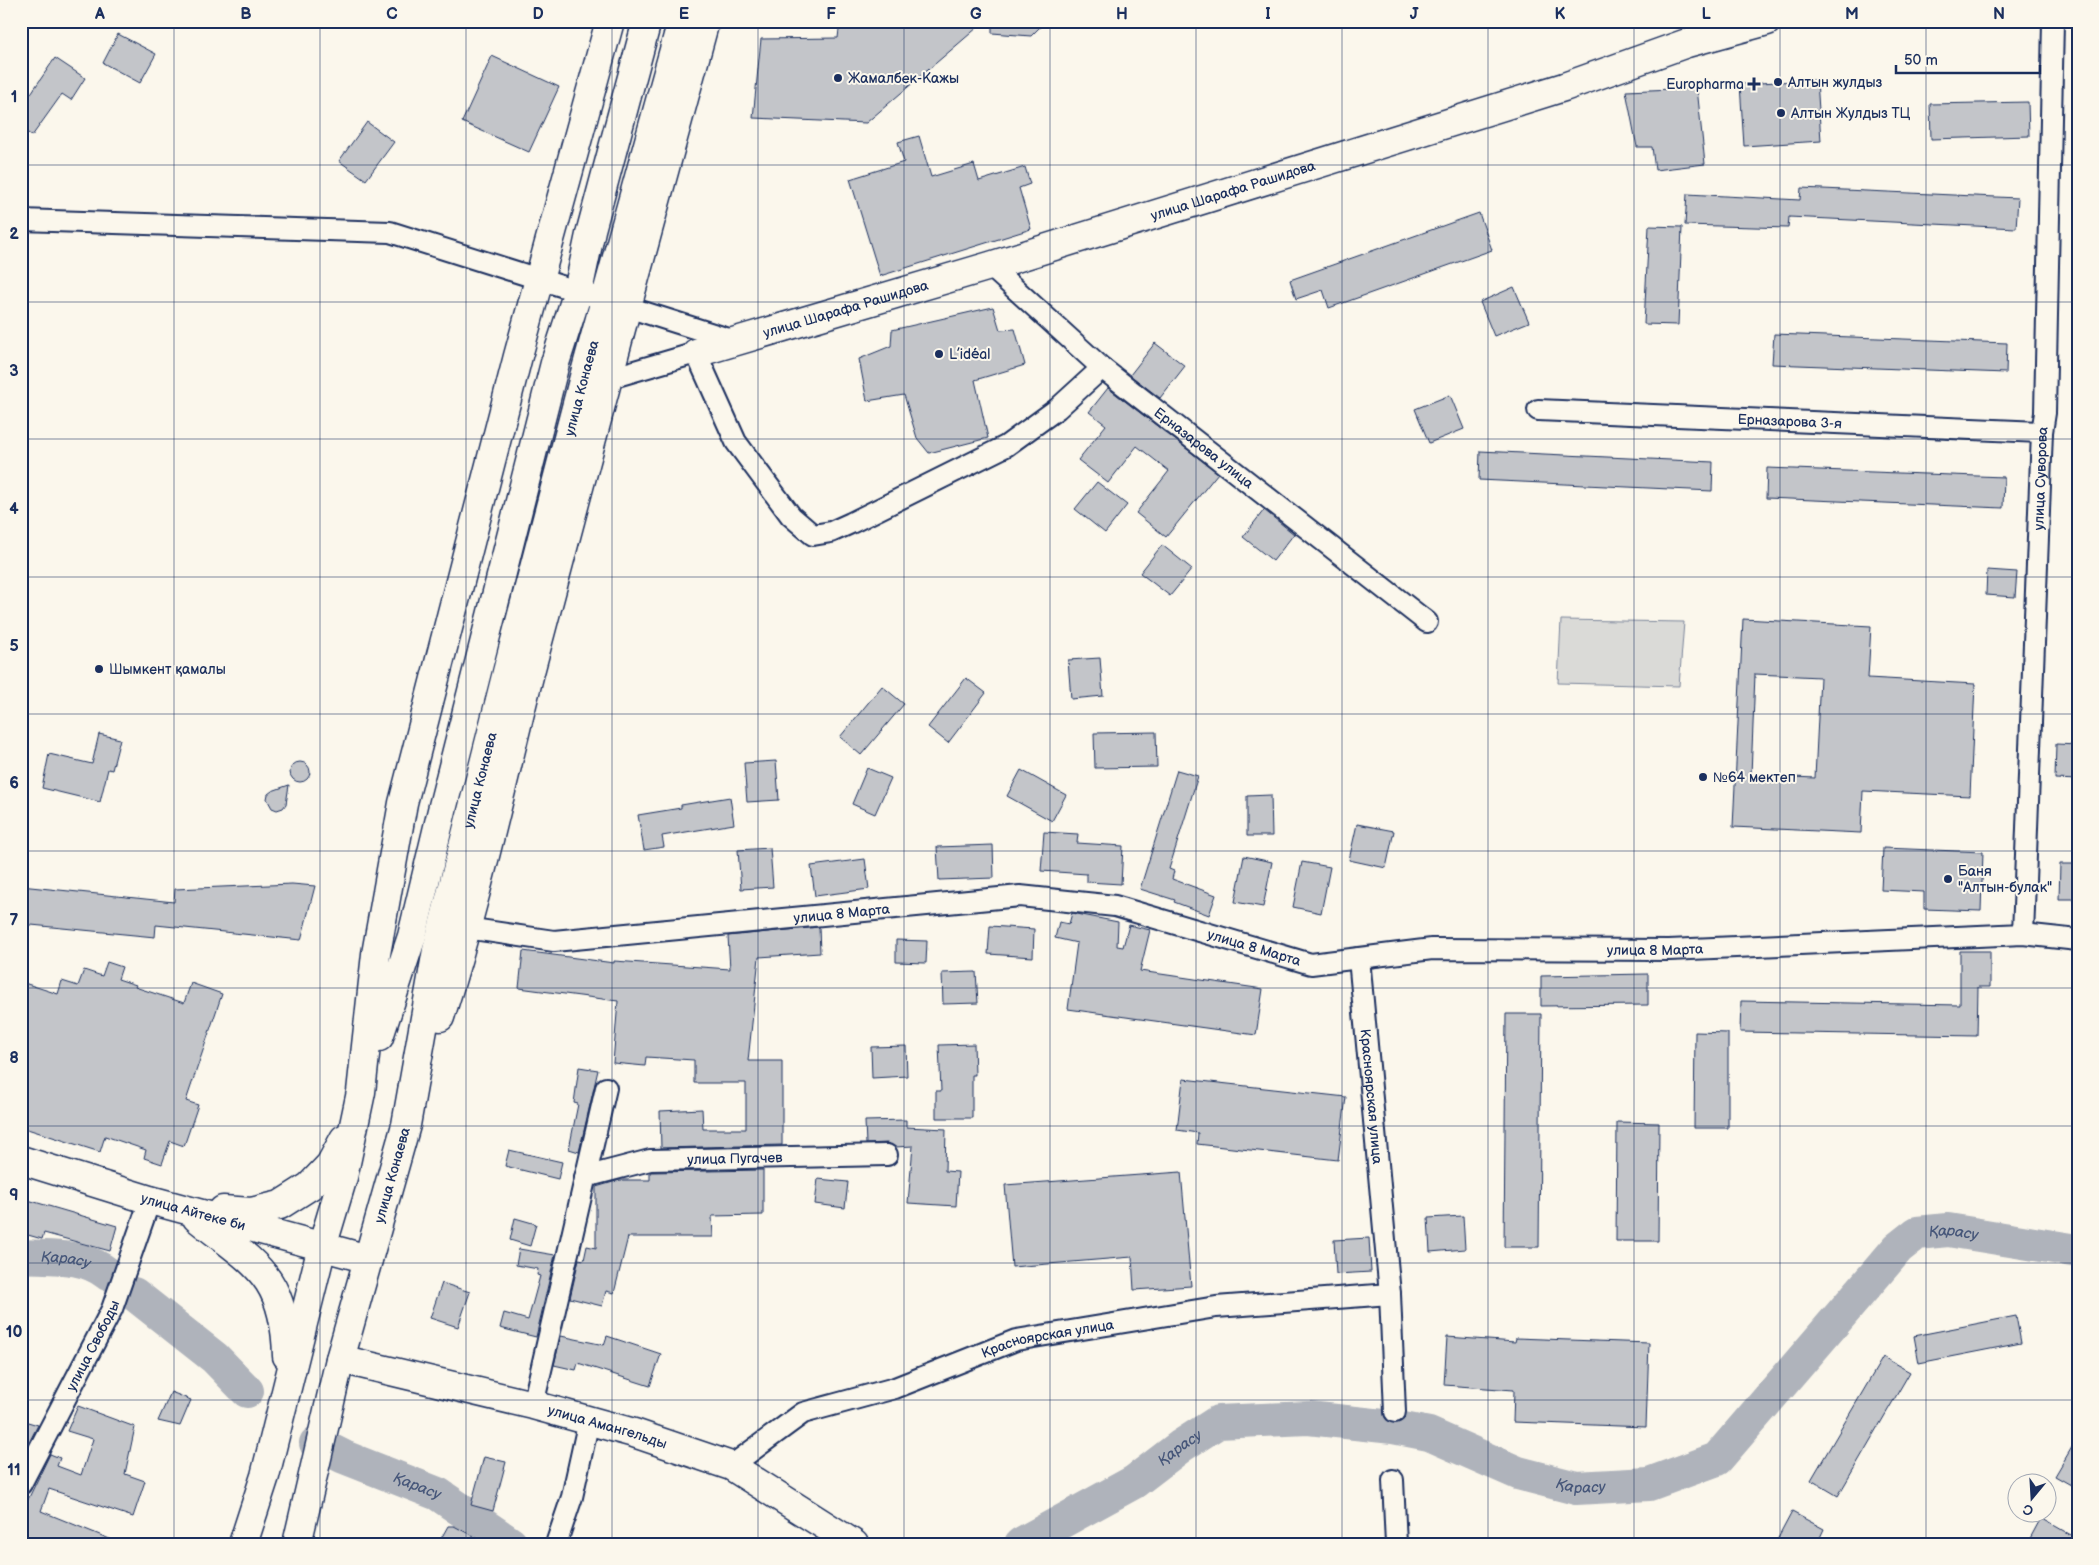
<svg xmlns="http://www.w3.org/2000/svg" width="2099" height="1565" viewBox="0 0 2099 1565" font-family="'Balsamiq Sans',sans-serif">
	<rect width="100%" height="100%" fill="#fbf7ec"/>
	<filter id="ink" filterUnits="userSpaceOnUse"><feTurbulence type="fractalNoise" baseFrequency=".02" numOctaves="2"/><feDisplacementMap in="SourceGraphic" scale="10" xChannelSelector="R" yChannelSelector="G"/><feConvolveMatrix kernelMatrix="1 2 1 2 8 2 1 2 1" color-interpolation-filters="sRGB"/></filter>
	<g filter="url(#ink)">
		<path fill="#dadad7" stroke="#7a849a" d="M1561,620L1684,622L1679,686L1558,683Z"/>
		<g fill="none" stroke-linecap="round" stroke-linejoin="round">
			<g stroke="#afb3bb" stroke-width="34">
				<path id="s1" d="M21,1256C51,1258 84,1254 108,1274"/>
				<path d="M134,1294L215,1358L247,1391"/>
				<path id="s2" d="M316,1443L344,1457L438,1494L511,1544"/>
				<path id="s3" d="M1021,1544L1134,1482L1181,1446L1218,1422L1308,1418L1393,1427L1429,1434L1518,1473L1576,1488L1649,1484L1717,1459L1898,1248L1917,1233L1948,1230L2078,1251"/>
			</g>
		</g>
		<g fill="#c3c5c9" stroke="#1b2f5e" fill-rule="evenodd">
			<path d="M840,21H985L866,123L753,118L761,39L838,38Z"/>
			<path d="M992,21H1046L1031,36L992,33Z"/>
			<path d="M118,34L156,54L140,83L103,63Z"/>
			<path d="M492,56L559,87L529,152L462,122Z"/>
			<path d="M55,58L85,78L71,100L62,94L32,136L21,128V108Z"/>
			<path d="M1817,80L1821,141L1744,146L1740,84Z"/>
			<path d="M1697,88L1705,164L1655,170L1652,147H1637L1626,91Z"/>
			<path d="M2028,102L2029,136L1931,139L1930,104Z"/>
			<path d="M367,122L394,142L366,180L339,161Z"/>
			<path d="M919,136L931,177L974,164L979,181L1025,167L1030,184L1019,188L1031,229L880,276L850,179L904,162L898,142Z"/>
			<path d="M1801,188L2018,198L2016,228L1789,217L1788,228L1685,225L1687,194L1800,200Z"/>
			<path d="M1479,213L1492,250L1329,308L1323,290L1296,299L1290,280Z"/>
			<path d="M1649,226L1682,227L1678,325L1644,324Z"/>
			<path d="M1514,287L1529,322L1494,336L1480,302Z"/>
			<path d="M993,307L1000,330L1015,329L1025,365L975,380L988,438L929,453L917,438L904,395L867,401L859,359L891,346L892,330Z"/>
			<path d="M1774,334L2007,343L2006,373L1772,364Z"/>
			<path d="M1155,343L1185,366L1160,398L1130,375Z"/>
			<path d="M1108,388L1218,473L1166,537L1136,513L1169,471L1137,446L1108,483L1078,460L1106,425L1089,412Z"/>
			<path d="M1450,395L1464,429L1429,443L1415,409Z"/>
			<path d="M1480,451L1713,462L1712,491L1479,480Z"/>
			<path d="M1767,468L2004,477L2003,508L1766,498Z"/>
			<path d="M1097,482L1127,505L1105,533L1075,509Z"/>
			<path d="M1264,510L1294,534L1273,561L1243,537Z"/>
			<path d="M1162,545L1192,569L1170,596L1140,573Z"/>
			<path d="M1987,570L2017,572L2015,597L1986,595Z"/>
			<path d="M1743,619L1871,626L1868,678L1975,684L1970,796L1863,791L1861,833L1733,827ZM1755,674L1820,677L1815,778L1751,775Z"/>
			<path d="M1100,658L1103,696L1071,699L1068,660Z"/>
			<path d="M966,678L986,693L948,743L928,727Z"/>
			<path d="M882,686L904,704L861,755L840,737Z"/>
			<path d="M1156,732L1157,767L1095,768L1094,733Z"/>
			<path d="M99,734L120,739L112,770L108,769L100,802L42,788L49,754L92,764Z"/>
			<path d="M2056,744L2078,745V780L2055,779Z"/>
			<path d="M776,761L779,800L747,802L744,763Z"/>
			<circle cx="300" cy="772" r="10"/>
			<path d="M867,768L891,778L875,814L852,804Z"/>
			<path d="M1021,770L1066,795L1052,821L1007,796Z"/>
			<path d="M1177,770L1198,776L1169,869L1174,871L1172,879L1216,895L1209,915L1174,902L1175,900L1140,889Z"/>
			<path d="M289,785L286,804L283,808L277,810L272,808L267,799L268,794L272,791Z"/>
			<path d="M1271,795L1272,836H1247V796Z"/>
			<path d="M730,797L734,824L662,836L664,847L644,850L638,815L681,808V805Z"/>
			<path d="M1357,824L1394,831L1386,868L1349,860Z"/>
			<path d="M1044,832L1078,834L1077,843L1123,846L1121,884L1087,882V874L1041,871Z"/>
			<path d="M993,845L994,878L939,880L937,847Z"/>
			<path d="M770,848L773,887L741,889L738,850Z"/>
			<path d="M1883,848L1983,852L1981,911L1924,909V892L1881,890Z"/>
			<path d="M1244,856L1272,862L1263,907L1235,902Z"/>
			<path d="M865,859L869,889L815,896L811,866Z"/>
			<path d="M1302,862L1330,867L1321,913L1293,907Z"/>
			<path d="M2060,864H2078V899H2059Z"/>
			<path d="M292,884L315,886L301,940L156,925L155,937L21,924V886L174,902L175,889Z"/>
			<path d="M1072,913L1118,922L1117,946L1123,947L1129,925L1150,930L1140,971L1263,989L1256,1035L1068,1009L1077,943L1055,938L1059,922L1069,924Z"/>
			<path d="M990,926L1034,929L1033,957L988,954Z"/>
			<path d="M819,927L820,953L759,957L748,1061H782V1145L661,1148L660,1111L702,1109L703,1129H746V1083H694V1060L646,1057L645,1066L613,1063L618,1001L519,988L523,951L614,963V961L730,969L728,936Z"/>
			<path d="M896,940L927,941L926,963L896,962Z"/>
			<path d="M1960,951H1990V987H1978L1977,1036L1740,1032L1741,1001L1960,1005Z"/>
			<path d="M107,962L122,967L118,979L136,985L135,987L184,1003L191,983L222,994L186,1101L198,1105L184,1146L170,1141L162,1164L144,1158L146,1150L105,1136L100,1152L21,1127V982L58,994L62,981L78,986L84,970L102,976Z"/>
			<path d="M976,972L978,1003L943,1004L942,973Z"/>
			<path d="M1648,974V1005L1541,1006V976Z"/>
			<path d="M1506,1014H1541L1539,1247H1504Z"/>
			<path d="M1695,1032L1728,1033V1128H1694Z"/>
			<path d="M974,1044L975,1075H972V1118H936V1091H941L939,1045Z"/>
			<path d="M906,1046L907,1076L872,1078L871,1047Z"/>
			<path d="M579,1067L598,1070L579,1152L569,1149L578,1104L574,1103Z"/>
			<path d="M1183,1079L1346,1097L1338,1160L1197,1144L1198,1133L1177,1130Z"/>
			<path d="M906,1120V1127L946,1129L945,1171L958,1172L956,1206L908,1203L913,1146L895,1147L887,1143L866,1144L865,1121Z"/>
			<path d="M1617,1122L1659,1123L1658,1241H1616Z"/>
			<path d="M509,1150L562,1162L558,1179L505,1166Z"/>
			<path d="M763,1170V1215L712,1216L713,1237H628L614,1293L606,1291L602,1306L570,1298L579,1259L584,1260L587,1246L596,1248V1187L620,1180H650V1172H652Z"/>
			<path d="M1181,1172L1191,1286L1134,1290L1132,1257L1012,1267L1005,1185Z"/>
			<path d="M818,1179L848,1182L845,1208L815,1204Z"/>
			<path d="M21,1198L117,1226L110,1251L44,1233L42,1239L21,1233Z"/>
			<path d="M1463,1216L1465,1249L1430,1252L1428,1218Z"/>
			<path d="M515,1218L536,1224L530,1246L510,1240Z"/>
			<path d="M1369,1238L1371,1272L1336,1274L1334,1240Z"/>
			<path d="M519,1249L555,1255L536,1337L500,1328L504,1313L528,1320L540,1276L537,1275L538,1269L516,1265Z"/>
			<path d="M442,1283L470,1292L458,1327L430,1318Z"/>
			<path d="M2016,1316L2021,1343L1919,1363L1914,1336Z"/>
			<path d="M561,1336L604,1345L607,1336L661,1354L650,1386L578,1363L576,1370L554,1365Z"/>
			<path d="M1447,1337L1515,1342L1516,1338L1649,1343L1646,1427L1513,1422L1514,1390L1444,1385Z"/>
			<path d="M1883,1357L1910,1372L1838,1496L1811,1480Z"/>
			<path d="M171,1392L191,1400L180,1426L158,1421Z"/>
			<path d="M78,1406L135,1427L125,1474L145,1481L133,1517L49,1489L41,1511L122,1544H21V1514L50,1454L60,1458L57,1466L81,1475L93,1439L67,1431Z"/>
			<path d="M21,1420L38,1425L21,1458Z"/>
			<path d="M2078,1437V1489L2055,1476Z"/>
			<path d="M484,1457L506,1462L493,1511L471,1505Z"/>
			<path d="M1792,1512L1824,1529L1817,1544H1775Z"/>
			<path d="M2041,1518L2078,1539V1544H2027Z"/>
			<path d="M448,1526H454L488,1544H438Z"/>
		</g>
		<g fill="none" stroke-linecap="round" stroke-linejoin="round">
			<g stroke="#1b2f5e" stroke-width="24">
				<g id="street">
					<path d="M21,220L390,232L735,341"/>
					<path id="s4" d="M990,266L1102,368L1427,622"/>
					<path d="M607,379L696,353L736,442L791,516L813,535L831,532L851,523L1006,446L1057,409L1102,368"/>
					<path id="s5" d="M1538,410L2042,432"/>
					<path id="s6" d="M466,928L554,941L1020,896L1115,906L1311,964L1432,949L1669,950L2023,934L2078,940"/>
					<path id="s7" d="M2023,934L2042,432L2045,413L2053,21"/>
					<path id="s8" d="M1359,958L1390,1294L1395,1412"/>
					<path id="s9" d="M585,1177L650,1160L887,1155"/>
					<path d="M533,1405L606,1088"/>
					<path id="s10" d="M731,1466L803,1413L895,1388L1016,1340L1216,1307L1390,1294"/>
					<path d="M1393,1480L1396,1544"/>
					<path id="s11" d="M21,1484L112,1309L150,1200"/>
					<path d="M556,1544L572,1497L589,1420"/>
				</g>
			</g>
			<g stroke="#1b2f5e" stroke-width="31">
				<g id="secondary">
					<path id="s12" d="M696,353L990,266L1564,87L1687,43L1767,21"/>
					<path d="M440,1017C476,904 501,787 530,672C587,454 645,238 705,21"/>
					<path d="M379,1037L412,936L443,806L555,363L578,291L591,230L647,21"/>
					<path id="s13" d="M21,1160L150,1200L368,1259"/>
					<path d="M223,1210L251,1212L280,1205L310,1186L330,1165L344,1139"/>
					<path d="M197,1218C254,1264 285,1274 287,1356"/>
					<path id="s14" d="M340,1359L533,1405L634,1433L731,1466L854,1544"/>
					<path d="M243,1544L265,1476L322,1247L343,1177L361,1092L376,954L403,803L518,356L610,21"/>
					<path id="s15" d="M297,1544L340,1359L406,1125L437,950L508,668L585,373L682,21"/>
				</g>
			</g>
			<use href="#street" stroke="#fbf7ec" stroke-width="20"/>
			<use href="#secondary" stroke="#fbf7ec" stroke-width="28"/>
		</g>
	</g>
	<path fill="none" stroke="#1b2f5e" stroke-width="1" stroke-opacity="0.55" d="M174,21V1544M320,21V1544M466,21V1544M612,21V1544M758,21V1544M904,21V1544M1050,21V1544M1196,21V1544M1342,21V1544M1488,21V1544M1634,21V1544M1780,21V1544M1926,21V1544M21,165H2078M21,302H2078M21,439H2078M21,577H2078M21,714H2078M21,851H2078M21,988H2078M21,1126H2078M21,1263H2078M21,1400H2078"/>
	<g fill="#1b2f5e" stroke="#fbf7ec" stroke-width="2">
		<circle cx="838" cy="78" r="5"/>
		<circle cx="1778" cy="82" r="5"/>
		<path d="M1751.5 76.5h5v5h5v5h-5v5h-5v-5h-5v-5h5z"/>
		<circle cx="1781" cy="113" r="5"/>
		<circle cx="939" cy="354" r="5"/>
		<circle cx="99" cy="669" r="5"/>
		<circle cx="1703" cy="777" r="5"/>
		<circle cx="1948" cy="879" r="5"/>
	</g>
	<g text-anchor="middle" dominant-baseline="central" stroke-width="4" stroke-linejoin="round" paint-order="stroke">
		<g font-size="14" fill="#1b2f5e" stroke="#fbf7ec" text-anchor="start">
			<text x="848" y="78">Жамалбек-Кажы</text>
			<text x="1788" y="82">Алтын жулдыз</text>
			<text x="1744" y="84" text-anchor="end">Europharma</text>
			<text x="1791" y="113">Алтын Жулдыз ТЦ</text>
			<text x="949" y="354">L’idéal</text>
			<text x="109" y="669">Шымкент қамалы</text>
			<text x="1713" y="777">№64 мектеп</text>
			<text x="1958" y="871">Баня<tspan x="1958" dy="16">"Алтын-булак"</tspan></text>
		</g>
		<g font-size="14" fill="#1b2f5e" stroke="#fbf7ec">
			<text stroke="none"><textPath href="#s12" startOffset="561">улица Шарафа Рашидова</textPath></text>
			<text stroke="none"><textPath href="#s12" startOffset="156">улица Шарафа Рашидова</textPath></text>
			<text stroke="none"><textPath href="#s15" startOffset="1191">улица Конаева</textPath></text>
			<text stroke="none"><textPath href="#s5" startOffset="252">Ерназарова 3-я</textPath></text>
			<text stroke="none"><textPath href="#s4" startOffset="281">Ерназарова улица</textPath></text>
			<text stroke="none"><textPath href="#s7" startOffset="456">улица Суворова</textPath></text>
			<text stroke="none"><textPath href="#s15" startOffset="786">улица Конаева</textPath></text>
			<text stroke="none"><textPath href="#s6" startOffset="378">улица 8 Марта</textPath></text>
			<text stroke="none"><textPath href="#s6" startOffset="798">улица 8 Марта</textPath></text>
			<text stroke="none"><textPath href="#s6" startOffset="1202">улица 8 Марта</textPath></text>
			<text stroke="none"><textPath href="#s8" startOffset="139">Красноярская улица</textPath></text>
			<text stroke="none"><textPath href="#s9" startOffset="152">улица Пугачев</textPath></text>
			<text stroke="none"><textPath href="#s15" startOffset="381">улица Конаева</textPath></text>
			<text stroke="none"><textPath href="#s13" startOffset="180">улица Айтеке би</textPath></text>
			<text stroke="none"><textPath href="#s10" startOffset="346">Красноярская улица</textPath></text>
			<text stroke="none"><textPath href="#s11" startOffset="156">улица Свободы</textPath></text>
			<text stroke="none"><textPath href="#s14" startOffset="276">улица Амангельды</textPath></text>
		</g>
		<g font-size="15" font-style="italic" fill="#47577a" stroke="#fbf7ec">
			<text stroke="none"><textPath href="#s3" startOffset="1086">Қарасу</textPath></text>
			<text stroke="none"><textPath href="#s1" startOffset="45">Қарасу</textPath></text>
			<text stroke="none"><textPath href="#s3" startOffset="186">Қарасу</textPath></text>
			<text stroke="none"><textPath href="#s3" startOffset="606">Қарасу</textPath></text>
			<text stroke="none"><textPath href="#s2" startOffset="110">Қарасу</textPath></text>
		</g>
	</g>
	<rect width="2099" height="1565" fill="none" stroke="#fbf7ec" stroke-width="55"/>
	<g transform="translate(2032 1498) rotate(198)"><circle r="24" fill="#fbf7ec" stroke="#a1a7b3"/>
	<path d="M0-4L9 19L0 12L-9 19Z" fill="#1b2f5e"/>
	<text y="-8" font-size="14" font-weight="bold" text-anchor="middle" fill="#1b2f5e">С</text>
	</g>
	<path d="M1896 65v8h144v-8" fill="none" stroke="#1b2f5e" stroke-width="2.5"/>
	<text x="1904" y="65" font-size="15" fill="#1b2f5e" stroke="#fbf7ec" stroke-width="4" paint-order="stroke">50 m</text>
	<rect x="28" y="28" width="2044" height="1510" fill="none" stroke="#1b2f5e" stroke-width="2"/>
	<g font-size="16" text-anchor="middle" font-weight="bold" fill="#1b2f5e">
		<text x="100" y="19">A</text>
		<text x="246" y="19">B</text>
		<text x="392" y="19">C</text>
		<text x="538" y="19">D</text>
		<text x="684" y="19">E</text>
		<text x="831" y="19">F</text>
		<text x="976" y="19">G</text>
		<text x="1122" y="19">H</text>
		<text x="1268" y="19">I</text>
		<text x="1414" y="19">J</text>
		<text x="1560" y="19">K</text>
		<text x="1706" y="19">L</text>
		<text x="1852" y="19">M</text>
		<text x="1999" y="19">N</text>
		<text x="14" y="102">1</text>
		<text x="14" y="239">2</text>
		<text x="14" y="376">3</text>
		<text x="14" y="514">4</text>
		<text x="14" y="651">5</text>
		<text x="14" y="788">6</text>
		<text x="14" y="925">7</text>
		<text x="14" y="1063">8</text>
		<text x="14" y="1200">9</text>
		<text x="14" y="1337">10</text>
		<text x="14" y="1475">11</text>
	</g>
</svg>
